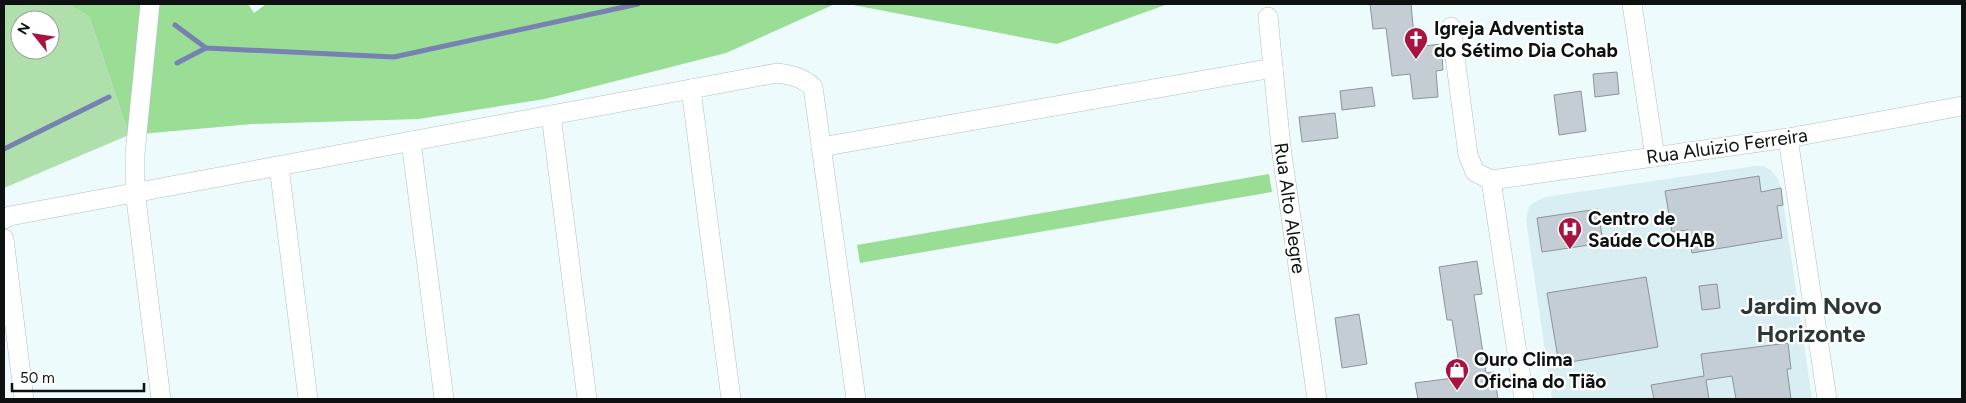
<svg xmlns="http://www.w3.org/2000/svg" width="1966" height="403" viewBox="0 0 1966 403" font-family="Figtree,sans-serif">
	<rect width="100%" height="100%" fill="#eefbfd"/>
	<path fill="#d8eef2" d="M1755,166H1763L1771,170L1778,179L1781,188L1812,399H1552L1526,220L1529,207L1533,203L1545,197Z"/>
	<path fill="#afe0ab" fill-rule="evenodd" d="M4,4H68L89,16L129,135L4,188ZM20,20H50V50H20Z"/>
	<g fill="#99de94">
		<path d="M68,4H248L254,13L266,4H835L726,53L545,99L419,119L253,124L129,135L89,16Z"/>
		<path d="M848,4H1168L1057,44Z"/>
		<path d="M1269,174L1272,192L860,263L857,245Z"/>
	</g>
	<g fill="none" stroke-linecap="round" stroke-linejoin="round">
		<g stroke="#7782b2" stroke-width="5">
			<path d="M175,25L206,48L394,57L638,4"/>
			<path d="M177,63L206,48"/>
			<path d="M4,149L109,97"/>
		</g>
	</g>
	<g fill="#c4cdd4" stroke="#8c949b">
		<path d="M1370,4H1411L1415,47L1441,44L1443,70L1436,71L1438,97L1413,99L1410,74L1392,76L1386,28L1373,29Z"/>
		<path d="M1617,72L1619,94L1595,97L1593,74Z"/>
		<path d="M1372,87L1375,106L1342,110L1340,91Z"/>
		<path d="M1581,91L1586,131L1559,135L1554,95Z"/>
		<path d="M1335,113L1338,138L1302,142L1299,117Z"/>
		<path d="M1759,176L1761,192L1781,188L1783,205L1777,206L1782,238L1692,253L1688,230L1672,232L1665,191Z"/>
		<path d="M1598,209L1603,243L1542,252L1537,218Z"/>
		<path d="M1477,261L1482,294L1474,295L1479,327L1486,373L1494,372L1498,399H1418L1415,383L1461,377L1452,320H1447L1439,267Z"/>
		<path d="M1646,277L1658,347L1559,364L1547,293Z"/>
		<path d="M1717,284L1720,308L1702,310L1699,286Z"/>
		<path d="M1359,314L1367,364L1342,368L1335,318Z"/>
		<path d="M1788,343L1791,369H1787L1791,399H1736L1732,376L1706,380L1709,399H1654L1651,385L1704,376L1701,354Z"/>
	</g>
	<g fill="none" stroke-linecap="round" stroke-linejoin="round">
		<g stroke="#b1bec0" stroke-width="20">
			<g id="street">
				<path d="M150,4L135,154V191L161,399"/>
				<path d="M1632,4L1655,157"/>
				<path d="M1268,17L1281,147L1317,399"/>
				<path d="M1451,27L1468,155L1475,172L1491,180"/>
				<path d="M691,89L731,399"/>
				<path d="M551,115L587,399"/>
				<path d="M1788,138L1827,399"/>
				<path d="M411,141L444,399"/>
				<path d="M821,147L1273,68"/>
				<path d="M279,166L308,399"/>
				<path d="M1491,180L1788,138L1962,106"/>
				<path d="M1491,180L1524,399"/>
				<path d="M4,219L10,216L777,73C791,75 802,77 813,87L856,399"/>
				<path d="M4,239L24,399"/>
			</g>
		</g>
		<use href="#street" stroke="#fff" stroke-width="19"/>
	</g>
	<defs>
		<g id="church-pin" transform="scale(1.25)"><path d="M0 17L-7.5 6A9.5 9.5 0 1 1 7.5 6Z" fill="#a91340" stroke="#fff"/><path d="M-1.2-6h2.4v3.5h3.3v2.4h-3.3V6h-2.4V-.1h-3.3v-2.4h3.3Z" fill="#fff"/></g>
		<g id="hospital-pin" transform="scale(1.25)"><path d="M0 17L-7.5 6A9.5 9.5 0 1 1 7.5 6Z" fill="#a91340" stroke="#fff"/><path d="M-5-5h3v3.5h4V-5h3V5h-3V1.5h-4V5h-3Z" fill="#fff"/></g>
		<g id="shop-pin" transform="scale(1.25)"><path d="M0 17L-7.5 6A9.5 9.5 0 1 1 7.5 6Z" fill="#a91340" stroke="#fff"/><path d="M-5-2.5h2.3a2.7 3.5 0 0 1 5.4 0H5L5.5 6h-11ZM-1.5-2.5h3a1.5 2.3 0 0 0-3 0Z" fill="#fff"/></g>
	</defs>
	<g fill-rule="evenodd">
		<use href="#church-pin" x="1416" y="39"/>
		<use href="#hospital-pin" x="1570" y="229"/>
		<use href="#shop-pin" x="1457" y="370"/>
	</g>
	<g text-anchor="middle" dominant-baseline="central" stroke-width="4.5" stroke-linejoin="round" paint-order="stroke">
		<g font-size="19" font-weight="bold" fill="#0d1112" stroke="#fff" text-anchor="start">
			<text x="1434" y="28">Igreja Adventista<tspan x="1434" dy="22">do Sétimo Dia Cohab</tspan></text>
			<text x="1588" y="218">Centro de<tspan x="1588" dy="22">Saúde COHAB</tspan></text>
			<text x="1474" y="359">Ouro Clima<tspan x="1474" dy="22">Oficina do Tião</tspan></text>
		</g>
		<g font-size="19" fill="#0d1112" stroke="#fff">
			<text transform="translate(1727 146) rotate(-8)">Rua Aluizio Ferreira</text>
			<text transform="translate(1290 208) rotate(82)">Rua Alto Alegre</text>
		</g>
		<g font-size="24" font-weight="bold" fill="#2c3738" stroke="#fff">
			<text x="1811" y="305">Jardim Novo<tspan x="1811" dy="28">Horizonte</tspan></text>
		</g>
	</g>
	<rect width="1966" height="403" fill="none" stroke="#0d1112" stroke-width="10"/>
	<g transform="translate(35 35) rotate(300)"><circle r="24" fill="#ffffff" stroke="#9ea0a0"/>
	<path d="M0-4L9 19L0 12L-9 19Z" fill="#a91340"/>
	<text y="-8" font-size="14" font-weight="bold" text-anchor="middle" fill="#0d1112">N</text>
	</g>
	<path d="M12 383v8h132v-8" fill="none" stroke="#0d1112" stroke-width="2.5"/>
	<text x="20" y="383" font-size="15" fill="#0d1112" stroke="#ffffff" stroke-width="4" paint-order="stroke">50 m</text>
</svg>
